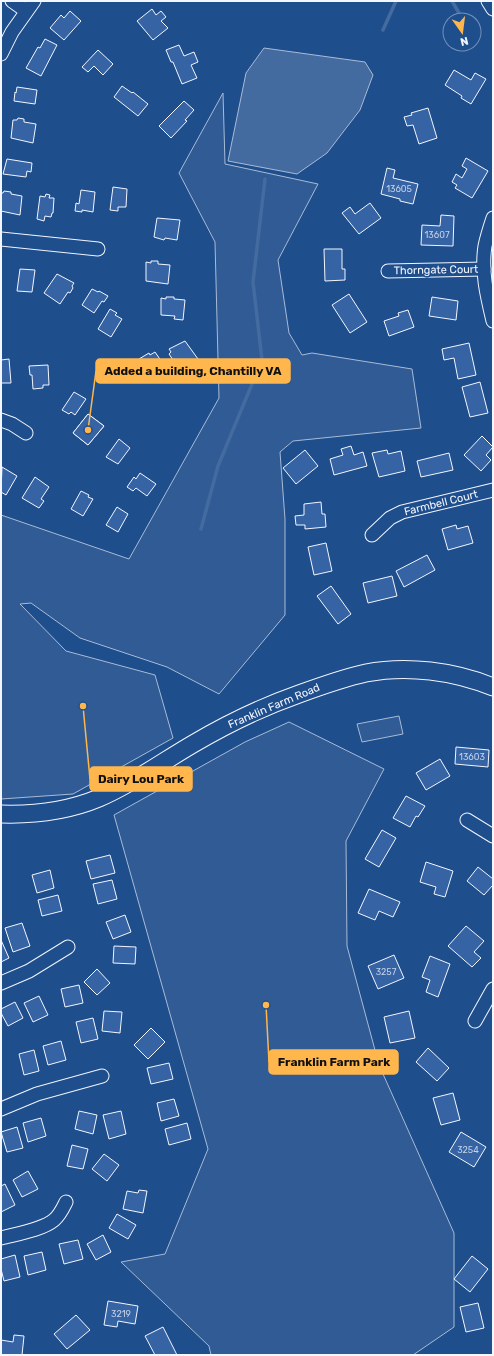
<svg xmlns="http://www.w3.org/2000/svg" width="494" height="1356" viewBox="0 0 494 1356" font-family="Rubik,sans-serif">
	<rect width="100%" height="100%" fill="#1f4e8c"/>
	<g fill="#305b95" stroke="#a8bbd7">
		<path d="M223,93L225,164L318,184L278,260L289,333L302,355L312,353L412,369L421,428L293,441L280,452L285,519V615L219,694L167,667L80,638L31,603L20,604L66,651L155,675L173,738L73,794L1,799V515L129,559L219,398L215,242L179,173Z"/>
		<path d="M399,716L403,734L362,742L357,724Z"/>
		<path d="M289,722L384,769L346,841L347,946L379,1065L454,1233V1327L413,1355H211L209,1346L121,1262L165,1254L208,1149L114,815L245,742Z"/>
	</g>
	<path fill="#446ba0" stroke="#a8bbd7" d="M264,48L365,62L373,75L360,110L327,153L297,174L228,161L246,73Z"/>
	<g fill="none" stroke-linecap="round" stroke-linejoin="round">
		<g stroke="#446ba0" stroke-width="3.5">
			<path d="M452,1L463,20"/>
			<path d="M383,30L396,1"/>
			<path d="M201,529L218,466L262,360L253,282L265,179"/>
		</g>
	</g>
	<g fill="#3563a3" stroke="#f2f6ff">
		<path d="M152,9L156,15L161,11L166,17L161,21L168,28L153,40L137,21Z"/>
		<path d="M70,11L81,21L64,40L50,28L61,15L64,18Z"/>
		<path d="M45,39L57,45L41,76L26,68L38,47L40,48Z"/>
		<path d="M179,45L184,56L194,52L198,62L191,65L197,78L182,84L173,62H171L166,50Z"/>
		<path d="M98,50L113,64L103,75L94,66L88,72L82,67Z"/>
		<path d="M454,70L471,80L475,73L486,79L471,104L461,98L462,96L445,85Z"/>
		<path d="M122,86L132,93L133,92L148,104L138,116L114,97Z"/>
		<path d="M17,87L37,90L35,104L14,101L15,92L16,93Z"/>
		<path d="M184,101L194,110L185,120L187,121L171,138L159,126Z"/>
		<path d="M428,108L437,138L419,144L413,125L407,126L404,117L412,115L411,113Z"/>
		<path d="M18,118L24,119V122L36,124L33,143L11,138L13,120H17Z"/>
		<path d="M466,158L488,171L472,198L455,188L457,185L452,182L456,174L462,178L467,169L462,166Z"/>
		<path d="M7,159L32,163L31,172L27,171L26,177L3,174Z"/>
		<path d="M387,168L395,170L393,178L418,184L413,204L400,201V199L381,194Z"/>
		<path d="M113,187L127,189L126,207H118V211L110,210Z"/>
		<path d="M81,190L95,192L93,212L82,210V212L75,211L76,203L79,204Z"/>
		<path d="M4,191L11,192V194L22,196L20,215L1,211V193H3Z"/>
		<path d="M46,194L50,195L49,198H54L53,213H52L51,217L45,216L44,221L37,219L40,196L45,197Z"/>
		<path d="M370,203L381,218L359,234L342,213L350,207L355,214Z"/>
		<path d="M441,215L454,216L453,246L421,245L422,225L440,226Z"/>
		<path d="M157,218L180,220L177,240L165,238L164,240L154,237Z"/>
		<path d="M324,249H342V269H345V280L325,281Z"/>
		<path d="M151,261H158V264L170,265L168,284L146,281V262L151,263Z"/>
		<path d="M20,269L35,270L32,292L17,291Z"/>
		<path d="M57,274L74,283L72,286L73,288L70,293L68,292L60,304L44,293Z"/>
		<path d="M92,289L98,292L99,291L108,296L104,302L102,301L94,313L82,305Z"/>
		<path d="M349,294L367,322L350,333L332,305Z"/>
		<path d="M166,297H174V299L185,300L183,320L174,319L175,316L161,315V298L166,299Z"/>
		<path d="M432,297L458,301L456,320L429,316Z"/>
		<path d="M110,309L117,313L115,315L122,319L111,337L98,329Z"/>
		<path d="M408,310L414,327L389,336L384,321L399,316L398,313Z"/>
		<path d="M185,341L198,359L181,369L175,359L173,360L169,354L171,352L169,349Z"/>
		<path d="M469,343L476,375L458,379L454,358L444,360L442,349Z"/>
		<path d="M155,352L166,368L153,376L146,364L143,365L139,359L149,353L150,355Z"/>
		<path d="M9,359L11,383H1V360Z"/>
		<path d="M48,365L49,385H43V388L33,389L32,375H30L29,366Z"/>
		<path d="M480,382L488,413L470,417L462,387Z"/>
		<path d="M74,392L86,399L75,415L71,412L69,414L62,410Z"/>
		<path d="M88,414L104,426L88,445L73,433Z"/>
		<path d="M88,414L104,426L88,445L73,433Z"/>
		<path d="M482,436L493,447L486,455L491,460L481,471L464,455Z"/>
		<path d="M119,439L130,448L118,464L106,457Z"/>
		<path d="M351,446L354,455L363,452L367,466L334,475L330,459L343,455L341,449Z"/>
		<path d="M305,450L318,466L296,484L283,468Z"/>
		<path d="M387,450L388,454L401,451L405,471L379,477L372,453Z"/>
		<path d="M449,453L453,470L421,477L417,461Z"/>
		<path d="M2,467L17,476L6,495L1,492Z"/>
		<path d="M140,473L156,484L147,496L136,488L133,491L127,487L134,477L136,479Z"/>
		<path d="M35,477L49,487L41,499L44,501L39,508L22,498Z"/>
		<path d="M81,491L89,495L88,497L93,499L83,516L71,509Z"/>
		<path d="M321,502L322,514H325L326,527L305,529V525H296L295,516L304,515V504Z"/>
		<path d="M117,507L128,514L118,532L106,525Z"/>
		<path d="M456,525L457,529L468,526L473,543L448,550L442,529Z"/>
		<path d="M326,543L332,571L314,575L308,547Z"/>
		<path d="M427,555L435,570L404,587L396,571Z"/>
		<path d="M392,576L397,596L368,603L363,583Z"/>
		<path d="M331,586L351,614L338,624L317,596Z"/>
		<path d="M456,747L489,750L488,767L455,764Z"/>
		<path d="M440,759L450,776L426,790L416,773Z"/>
		<path d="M406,796L425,806L418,817L416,816L410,827L393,818Z"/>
		<path d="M382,830L396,838L379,867L365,859Z"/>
		<path d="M110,855L115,873L91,879L86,861Z"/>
		<path d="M426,862L453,871L445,897L434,894L436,887L420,882Z"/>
		<path d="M478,867L493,879V885L484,895L467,881Z"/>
		<path d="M50,870L54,888L37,893L32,875Z"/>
		<path d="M112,880L117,899L98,904L93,884Z"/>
		<path d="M369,889L400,902L393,917L379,911L375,920L358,913Z"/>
		<path d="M58,895L62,911L42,916L38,900Z"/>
		<path d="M125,915L131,932L113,939L106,922Z"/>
		<path d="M22,923L30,946L13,952L5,928Z"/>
		<path d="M466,926L484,941L474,952L481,958L472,967L448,946Z"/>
		<path d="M1,940L9,958L1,962Z"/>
		<path d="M114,946L136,947L135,964L113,963Z"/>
		<path d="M394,955L404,978L378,989L368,966Z"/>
		<path d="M430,956L450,964L438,997L426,992L430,980L422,977Z"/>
		<path d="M97,969L110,983L97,995L84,982Z"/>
		<path d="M79,985L83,1003L65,1007L61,989Z"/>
		<path d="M39,996L48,1015L33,1022L24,1003Z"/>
		<path d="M15,1002L23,1018L8,1026L1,1013V1009Z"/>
		<path d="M104,1011L122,1012L120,1033L102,1031Z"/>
		<path d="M409,1011L415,1038L390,1043L384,1017Z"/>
		<path d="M93,1018L98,1039L81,1043L76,1022Z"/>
		<path d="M151,1028L165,1042L148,1059L134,1045Z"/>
		<path d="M61,1041L66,1060L48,1065L43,1046Z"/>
		<path d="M428,1048L449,1068L437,1081L416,1062Z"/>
		<path d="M34,1050L39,1071L24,1075L19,1054Z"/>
		<path d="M169,1063L173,1079L151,1084L147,1068Z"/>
		<path d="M453,1093L460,1120L441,1125L433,1098Z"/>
		<path d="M174,1099L179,1116L161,1121L157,1103Z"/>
		<path d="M79,1111L97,1115L93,1134L75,1129Z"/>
		<path d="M121,1111L126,1134L109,1139L103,1115Z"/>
		<path d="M41,1118L46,1136L28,1142L23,1123Z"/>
		<path d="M187,1123L191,1139L169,1145L165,1129Z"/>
		<path d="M17,1127L23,1148L7,1152L1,1132Z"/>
		<path d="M461,1132L486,1147L474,1167L449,1152Z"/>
		<path d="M72,1145L88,1149L83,1169L67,1166Z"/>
		<path d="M104,1154L119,1165L107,1181L92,1169Z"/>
		<path d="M28,1171L38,1189L22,1197L13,1180Z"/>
		<path d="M5,1184L15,1205L1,1212V1186Z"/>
		<path d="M139,1190L147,1191L143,1213L123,1209L127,1191L138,1193Z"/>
		<path d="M117,1214L136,1225L128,1239L109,1228Z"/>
		<path d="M103,1235L111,1252L96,1260L87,1244Z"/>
		<path d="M78,1240L83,1259L64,1264L59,1244Z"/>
		<path d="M42,1252L46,1270L28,1275L24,1256Z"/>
		<path d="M15,1255L20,1277L4,1281L1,1269V1259Z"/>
		<path d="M472,1256L488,1269L470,1292L454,1279Z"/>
		<path d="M108,1301L138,1306L135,1324L118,1321L117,1327L104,1325Z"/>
		<path d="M478,1303L484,1328L466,1332L460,1307Z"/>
		<path d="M76,1315L90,1330L67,1349L54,1334Z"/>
		<path d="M163,1327L177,1355H155L145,1336Z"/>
		<path d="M14,1335L24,1336L22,1355H1V1340L13,1342Z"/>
	</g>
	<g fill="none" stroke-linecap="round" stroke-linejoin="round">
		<g stroke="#f2f6ff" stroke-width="15">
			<g id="minor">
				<path d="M12,1L26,11"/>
				<path d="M488,1L493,9"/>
				<path d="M1,54L12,32L34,1"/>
				<path d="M493,218C490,227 487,236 485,246C481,271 487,296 493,321"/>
				<path d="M1,239L98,249"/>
				<path d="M388,271L484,269"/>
				<path d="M1,420L12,424L26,433"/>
				<path d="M372,535L390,518L402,512L493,490"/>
				<path d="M467,820L493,836"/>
				<path d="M1,983L29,971L68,947"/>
				<path d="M475,1021L493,989"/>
				<path d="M1,1109L37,1094L102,1076"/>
				<path d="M1,1238C16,1234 42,1230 54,1220C60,1215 63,1208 66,1202"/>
			</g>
		</g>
		<g stroke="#f2f6ff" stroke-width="19">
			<path id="major" d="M1,814C34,815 68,811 99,798C132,784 162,762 193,744C227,724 262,707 299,694C321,686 343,678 366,673C407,665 454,671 493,687"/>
		</g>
		<use href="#minor" stroke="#1f4e8c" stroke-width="13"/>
		<use href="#major" stroke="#1f4e8c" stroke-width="17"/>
	</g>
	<g text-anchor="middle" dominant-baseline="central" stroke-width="3" stroke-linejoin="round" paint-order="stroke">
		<g font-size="9" fill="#c3d1e8">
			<text x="399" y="189">13605</text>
			<text x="437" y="235">13607</text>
			<text x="472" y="757">13603</text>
			<text x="386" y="972">3257</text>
			<text x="468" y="1150">3254</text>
			<text x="121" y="1314">3219</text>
		</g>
		<g font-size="11" fill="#f2f6ff" stroke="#1f4e8c">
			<text transform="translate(436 270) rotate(-1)">Thorngate Court</text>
			<text transform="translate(441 503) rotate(-14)">Farmbell Court</text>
			<text transform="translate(274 706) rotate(-23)">Franklin Farm Road</text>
		</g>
	</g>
	<path fill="none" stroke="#ffb74d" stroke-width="1.5" d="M88 430L96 371M83 706L90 779M266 1005L269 1062"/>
	<g fill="#ffb74d" stroke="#1f4e8c" stroke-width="1.5">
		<circle cx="88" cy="430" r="4"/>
		<circle cx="83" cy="706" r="4"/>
		<circle cx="266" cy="1005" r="4"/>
	</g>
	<g fill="#ffb74d" stroke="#ffb74d" stroke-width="1.5">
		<rect x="96" y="359" width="194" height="24" rx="4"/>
		<rect x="90" y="767" width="102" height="24" rx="4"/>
		<rect x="269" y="1050" width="129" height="24" rx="4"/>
	</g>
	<g font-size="12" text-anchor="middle" font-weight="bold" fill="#111">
		<text x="193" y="375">Added a building, Chantilly VA</text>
		<text x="141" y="783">Dairy Lou Park</text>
		<text x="334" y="1066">Franklin Farm Park</text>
	</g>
	<rect width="494" height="1356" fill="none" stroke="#f2f6ff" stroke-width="4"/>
	<g transform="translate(462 32) rotate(166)"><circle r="19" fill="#1f4e8c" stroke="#7391ba"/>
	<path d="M0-3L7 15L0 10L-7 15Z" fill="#ffb74d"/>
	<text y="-6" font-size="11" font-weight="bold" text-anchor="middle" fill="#f2f6ff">N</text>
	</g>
</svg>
